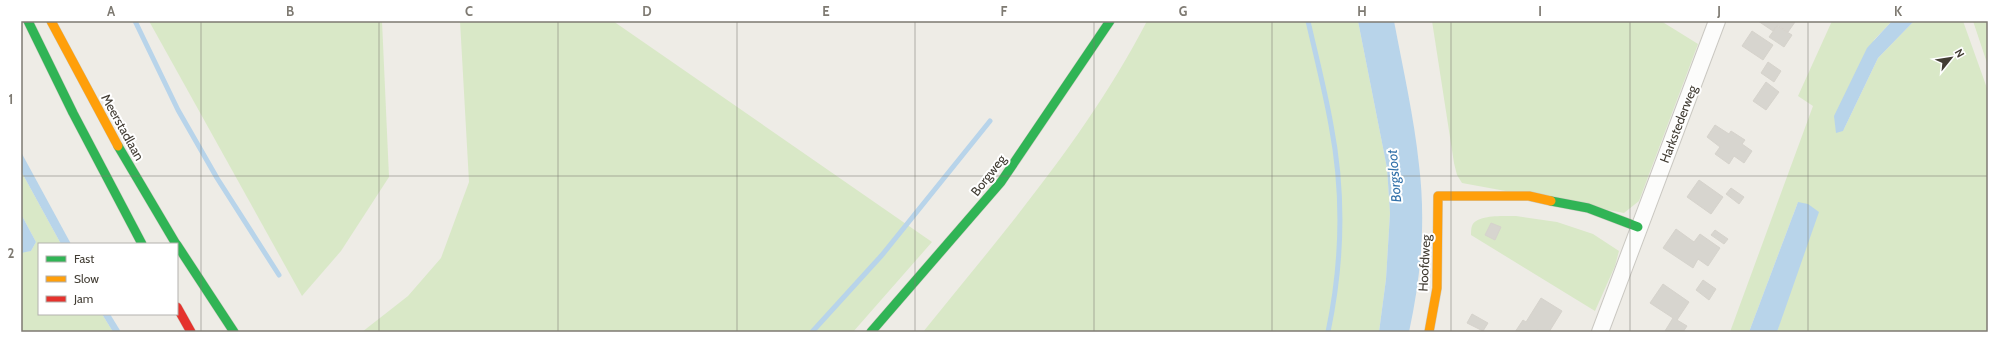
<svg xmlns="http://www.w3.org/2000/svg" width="2009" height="353" viewBox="0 0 2009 353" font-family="Cabin,sans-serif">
	<rect width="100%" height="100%" fill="#eeece6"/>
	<g fill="#d9e8c7">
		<path d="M149,21H382L389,177L341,251L302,296Z"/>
		<path d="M460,21H613L932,242L853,332H362L408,296L441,258L469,182Z"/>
		<path d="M1147,21H1358L1387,168L1390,213L1386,279L1379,332H923C1003,233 1088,135 1147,21Z"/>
		<path d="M1432,21H1661L1698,44L1639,201L1624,213L1462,183L1457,175L1454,163Z"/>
		<path d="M1832,21H1892L1874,40L1843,131L1878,58L1914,21H1963L1988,91V332H1777L1781,319L1798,202L1749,332H1730L1813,106L1798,96Z"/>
		<path d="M1973,21H1988V66Z"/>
		<path d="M21,171L61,244H39V314H102L113,332H21V252L31,251L36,242L21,214Z"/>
		<path d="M1516,216L1557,222L1593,234L1619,251L1615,266L1595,311L1471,235C1471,233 1471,228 1472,226C1476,214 1505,216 1516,216Z"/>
	</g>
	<g fill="#b8d4ea">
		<path d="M1358,21H1394C1403,69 1414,117 1419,165C1426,221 1421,277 1409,332H1379L1386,279L1390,213L1387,168Z"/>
		<path d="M1892,21H1914L1878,58L1843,131L1836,133L1834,116L1867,48Z"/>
		<path d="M21,152L71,244H61L21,171Z"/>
		<path d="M1798,202L1808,204L1819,212L1777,332H1749Z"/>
		<path d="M21,214L36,242L31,251L21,253Z"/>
		<path d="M102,314H110L121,332H113Z"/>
	</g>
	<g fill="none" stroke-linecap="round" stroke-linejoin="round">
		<g stroke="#b8d4ea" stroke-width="5">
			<path d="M135,21L178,110L217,178L279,275"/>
			<path d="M1308,21C1316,56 1325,91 1331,125C1344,193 1342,265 1328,332"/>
			<path d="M812,332L882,255L990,121"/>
		</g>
	</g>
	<g fill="#d7d5cf" stroke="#d6d3cc">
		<path d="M1758,21H1793L1795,22L1788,32L1777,25L1773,31Z"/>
		<path d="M1777,26L1792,35L1784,47L1769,37Z"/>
		<path d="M1752,31L1773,45L1763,60L1742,46Z"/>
		<path d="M1768,62L1781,71L1774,82L1761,73Z"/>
		<path d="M1766,82L1779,92L1766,110L1753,101Z"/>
		<path d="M1715,125L1729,134L1731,131L1745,140L1742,144L1752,151L1744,163L1734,156L1729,164L1715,154L1720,147L1707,137Z"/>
		<path d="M1699,180L1723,197L1711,214L1687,197Z"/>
		<path d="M1731,188L1744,197L1739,204L1726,194Z"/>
		<path d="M1491,223L1501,227L1495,240L1485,235Z"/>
		<path d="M1676,229L1694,242L1700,234L1720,248L1708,266L1698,259L1693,268L1663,248Z"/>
		<path d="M1715,230L1728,239L1724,244L1711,235Z"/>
		<path d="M1703,280L1716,289L1709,300L1696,290Z"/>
		<path d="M1663,284L1689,302L1677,320L1687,326L1683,332L1665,331L1673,318L1650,303Z"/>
		<path d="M1541,298L1562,311L1549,332H1541L1537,330L1535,332H1515L1523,320L1526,322Z"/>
		<path d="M1472,314L1488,323L1483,331L1467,323Z"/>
	</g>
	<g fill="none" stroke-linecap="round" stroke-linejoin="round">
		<g stroke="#cac8c2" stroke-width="18">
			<path id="street" d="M1600,332L1717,21"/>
		</g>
		<g stroke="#ccc9be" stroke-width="10">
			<g id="fast">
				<path d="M28,21L73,113L142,244"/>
				<path d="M118,146L176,244"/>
				<path d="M1551,201L1588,208L1638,227"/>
				<path d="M177,245L234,332"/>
				<path d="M871,332L1001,182L1110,21"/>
			</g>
		</g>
		<g stroke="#ccc9be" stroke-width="10">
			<g id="slow">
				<path d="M51,21L118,146"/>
				<path d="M1429,332L1437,288L1438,196H1529L1551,201"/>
			</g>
		</g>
		<g stroke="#ccc9be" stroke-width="10">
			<path id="jam" d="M177,307L191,332"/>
		</g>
		<use href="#street" stroke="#fcfcfb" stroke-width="16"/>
		<use href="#fast" stroke="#30b455" stroke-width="9"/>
		<use href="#slow" stroke="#ff9f0a" stroke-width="9"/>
		<use href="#jam" stroke="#e5322d" stroke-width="9"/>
	</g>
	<path fill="none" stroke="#7e7a72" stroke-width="1" stroke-opacity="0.55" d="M201,21V332M379,21V332M558,21V332M737,21V332M915,21V332M1094,21V332M1272,21V332M1451,21V332M1630,21V332M1808,21V332M21,176H1988"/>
	<g text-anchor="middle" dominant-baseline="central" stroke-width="4" stroke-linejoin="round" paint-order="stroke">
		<g font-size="13" fill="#423d34" stroke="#fff">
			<text transform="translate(1678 124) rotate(-69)">Harkstederweg</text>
			<text transform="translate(123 127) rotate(61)">Meerstadlaan</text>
			<text transform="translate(988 175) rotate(-52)">Borgweg</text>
			<text transform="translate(1424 263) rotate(-87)">Hoofdweg</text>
		</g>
		<g font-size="14" font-style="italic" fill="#3271a9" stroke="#fff">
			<text transform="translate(1394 176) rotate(-95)">Borgsloot</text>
		</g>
	</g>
	<rect width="2009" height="353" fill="none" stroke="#ffffff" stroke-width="44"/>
	<rect x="38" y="243" width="140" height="72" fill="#ffffff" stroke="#b3b1ae"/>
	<rect x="46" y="256" width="20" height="6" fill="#30b455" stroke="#b3b1ae"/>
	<text x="74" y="263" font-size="12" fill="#423d34">Fast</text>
	<rect x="46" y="276" width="20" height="6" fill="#ff9f0a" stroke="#b3b1ae"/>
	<text x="74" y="283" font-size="12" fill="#423d34">Slow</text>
	<rect x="46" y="296" width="20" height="6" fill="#e5322d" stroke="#b3b1ae"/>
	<text x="74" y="303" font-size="12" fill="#423d34">Jam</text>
	<g transform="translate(1951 58) rotate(60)" stroke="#ffffff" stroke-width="3" paint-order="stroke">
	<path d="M0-3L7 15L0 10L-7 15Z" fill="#423d34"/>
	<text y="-6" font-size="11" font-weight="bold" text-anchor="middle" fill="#423d34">N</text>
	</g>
	<rect x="22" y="22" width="1965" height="309" fill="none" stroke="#7e7a72" stroke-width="1.5"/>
	<g font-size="13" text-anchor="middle" font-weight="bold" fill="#7e7a72">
		<text x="111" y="16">A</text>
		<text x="290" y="16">B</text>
		<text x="469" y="16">C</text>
		<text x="647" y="16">D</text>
		<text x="826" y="16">E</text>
		<text x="1004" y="16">F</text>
		<text x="1183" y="16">G</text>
		<text x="1362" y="16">H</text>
		<text x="1540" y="16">I</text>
		<text x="1719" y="16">J</text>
		<text x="1898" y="16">K</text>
		<text x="11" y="104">1</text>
		<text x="11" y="258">2</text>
	</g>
</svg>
